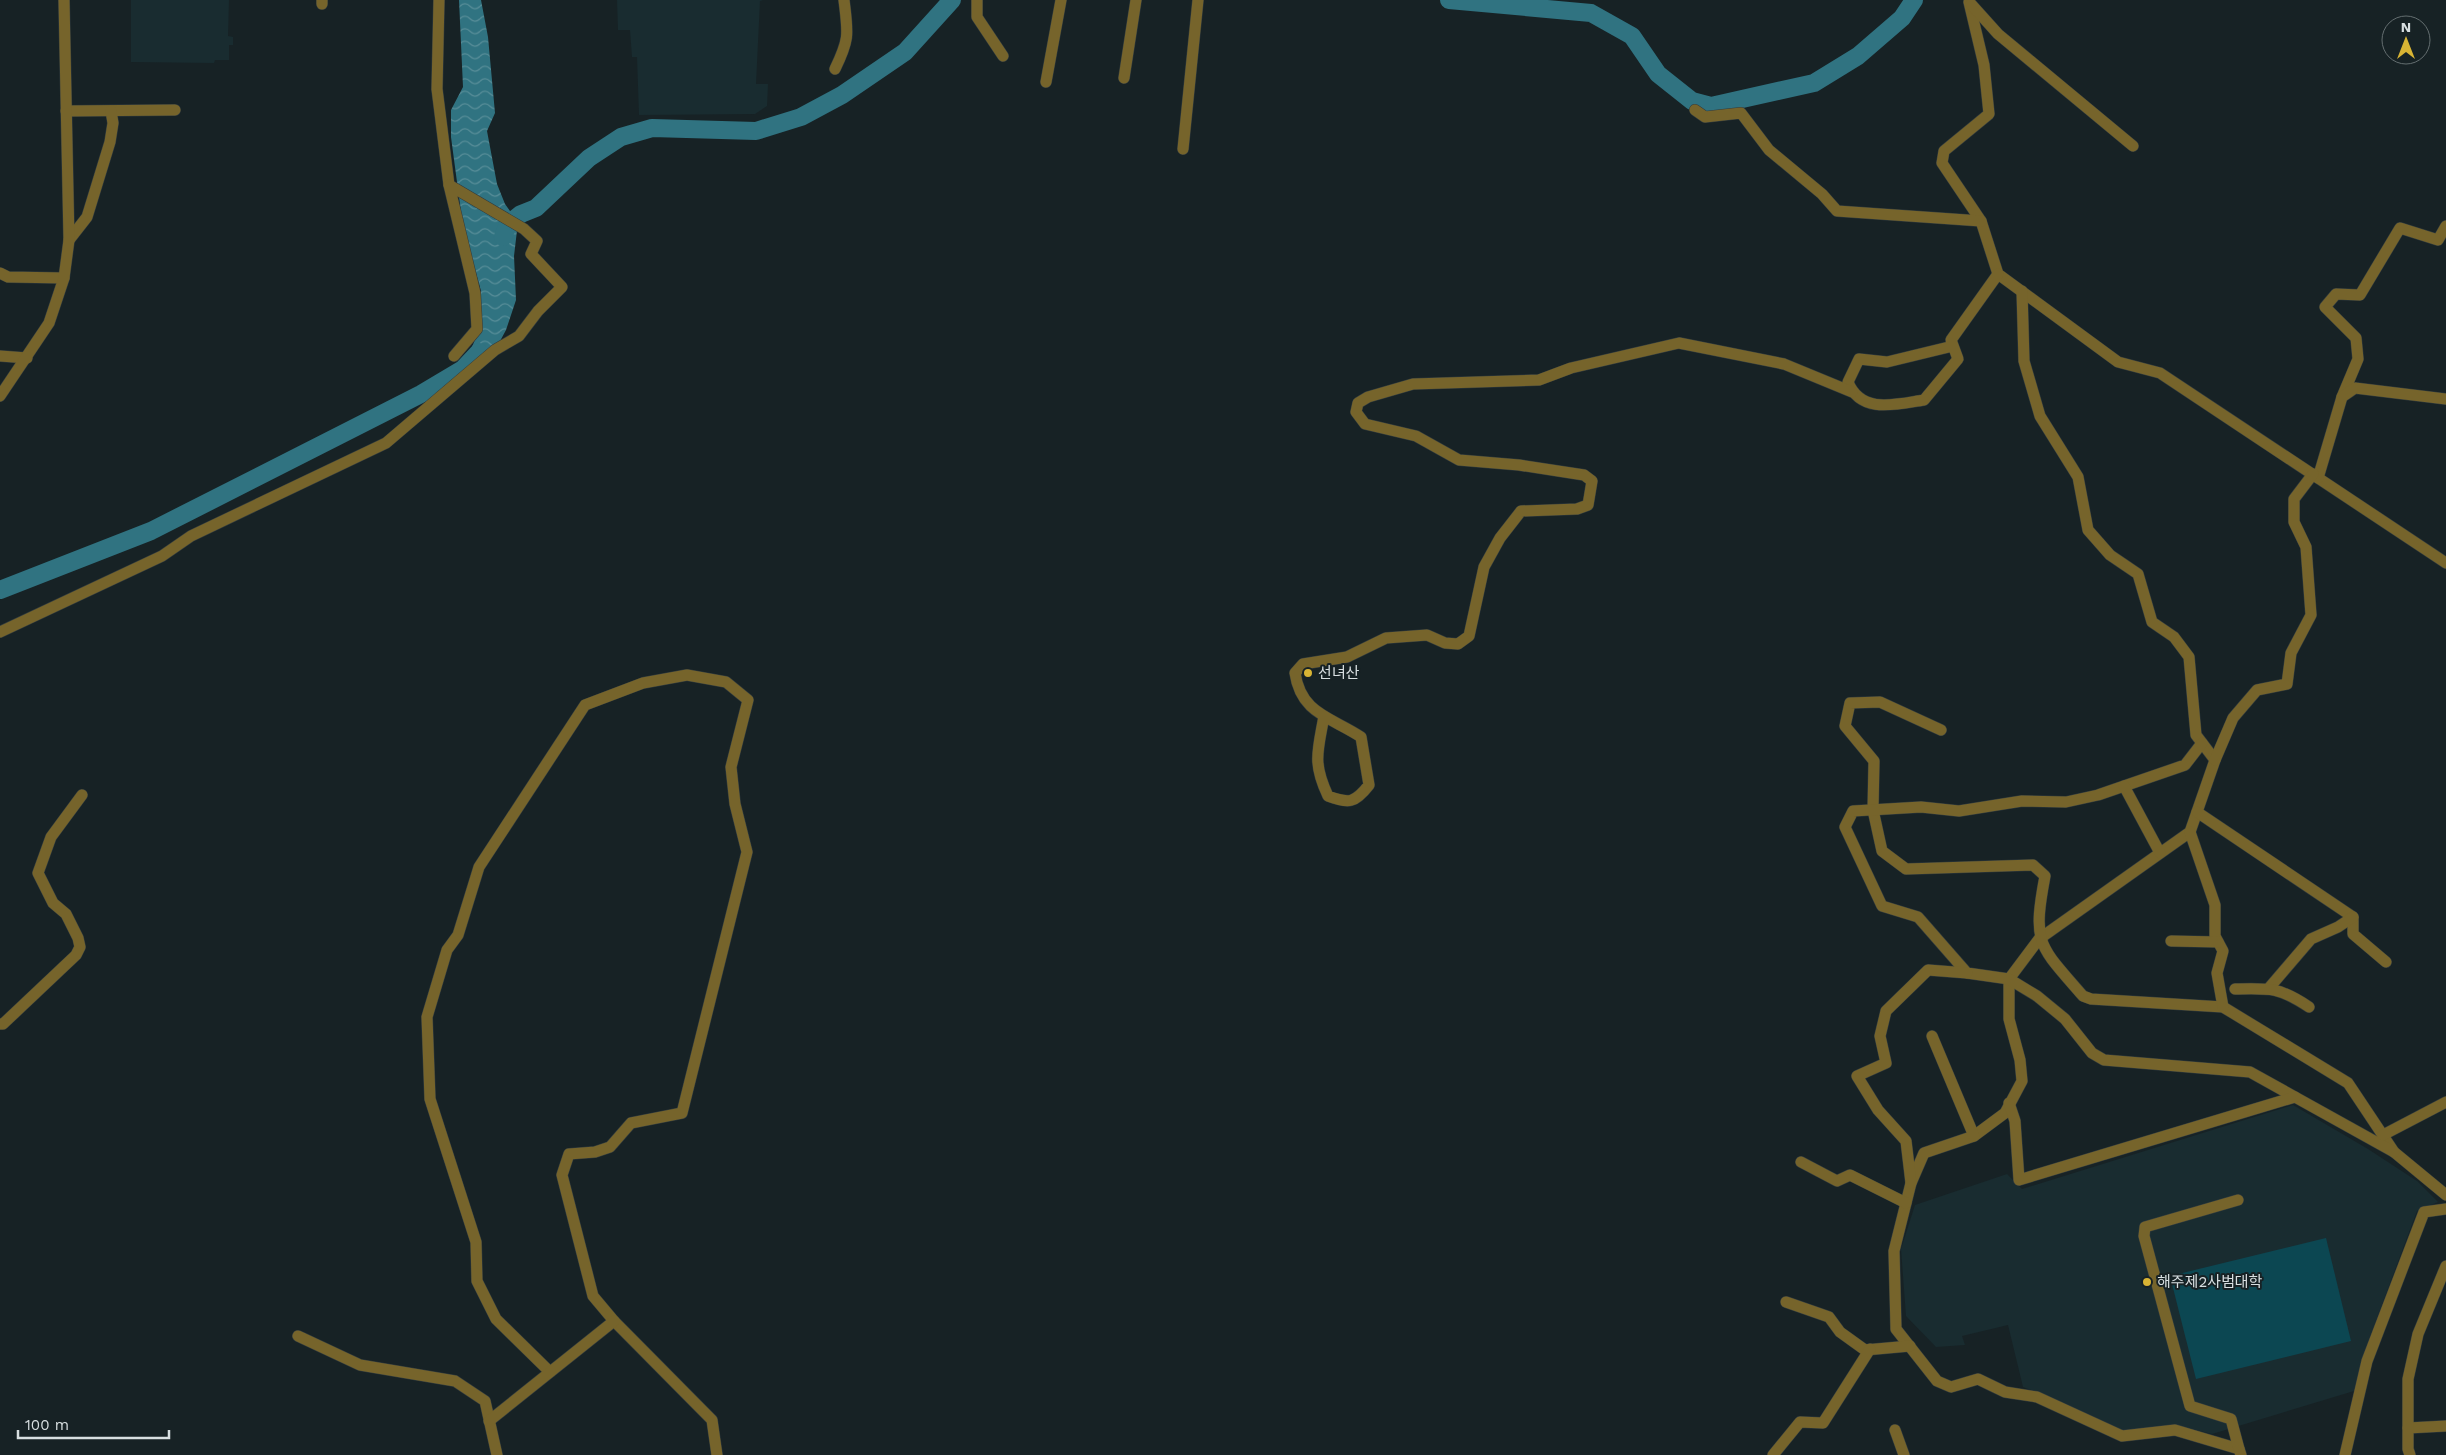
<svg xmlns="http://www.w3.org/2000/svg" width="2446" height="1455" viewBox="0 0 2446 1455" font-family="'Work Sans','Noto Sans KR',sans-serif">
	<defs>
		<pattern id="water-waves" width="16" height="10" patternUnits="userSpaceOnUse" patternTransform="scale(1.25)"><rect width="16" height="10" fill="#307381"/><path d="M0 5q4-4 8 0t8 0" fill="none" stroke="#578d98"/></pattern>
	</defs>
	<rect width="100%" height="100%" fill="#172225"/>
	<g fill="#192c30">
		<path d="M131,0H229L228,36L233,37V45H229V60H215L214,63L131,62Z"/>
		<path d="M617,0H763L760,1L756,84H768L767,106L755,114L639,115L637,57H632L630,30H618Z"/>
		<path d="M2293,1105L2368,1149L2417,1181L2438,1202L2417,1211L2365,1350L2354,1391L2212,1434L2176,1425L2120,1431L2057,1400L2023,1387L2008,1325L1962,1336L1965,1345L1936,1347L1906,1316L1901,1249L1915,1205L2007,1174L2022,1189Z"/>
	</g>
	<path fill="#0c4752" d="M2326,1238L2351,1341L2196,1379L2170,1276Z"/>
	<path fill="url(#water-waves)" d="M459,0H481L488,37L495,113L487,131L497,184L505,204L518,222L514,256L516,300L506,330L499,343L463,369L481,325V291L463,227L451,137V110L463,87Z"/>
	<g fill="none" stroke-linecap="round" stroke-linejoin="round">
		<g stroke="#307381" stroke-width="18">
			<path d="M1449,0L1591,13L1632,36L1658,74L1692,101L1711,106L1814,83L1858,56L1902,18L1914,0"/>
			<path d="M503,237L508,224L521,214L536,208L589,158L621,137L652,128L756,131L801,117L842,95L905,52L952,0"/>
			<path d="M0,590L151,531L421,394L463,369L479,352"/>
		</g>
		<g stroke="#323c3f" stroke-width="12">
			<g id="minor">
				<path d="M322,0V4"/>
				<path d="M439,0L437,89L449,185"/>
				<path d="M977,0V17L1003,56"/>
				<path d="M1969,2L1984,65L1989,114L1944,151L1942,163L1981,221L1998,274L2118,362L2160,373L2446,563"/>
				<path d="M1971,4L1998,34L2133,146"/>
				<path d="M835,69C850,38 848,34 844,0"/>
				<path d="M1124,78L1136,0"/>
				<path d="M1046,82L1061,0"/>
				<path d="M1695,110L1705,117L1741,113L1769,150L1822,194L1837,211L1981,221"/>
				<path d="M66,111L175,110"/>
				<path d="M1183,149L1198,0"/>
				<path d="M69,240L87,217L110,142L113,123L111,111"/>
				<path d="M0,273L8,277L64,278"/>
				<path d="M2022,291L2024,361L2040,416L2078,477L2088,530L2110,555L2138,574L2152,622L2174,637L2189,657L2196,735L2215,760L2190,832L2039,939L2009,979V1019L2020,1060L2022,1081L2005,1113L1974,1136L1924,1153L1911,1183L1894,1251L1896,1329L1937,1381L1951,1387L1978,1379L2005,1392L2037,1397L2122,1436L2175,1430L2239,1449L2241,1455"/>
				<path d="M1953,346L1887,362L1859,359L1848,382C1861,415 1897,404 1924,400L1958,359L1951,340L1998,274"/>
				<path d="M0,356L27,358"/>
				<path d="M0,396L49,323L64,278L69,240L64,0"/>
				<path d="M2342,397L2358,359L2356,338L2325,307L2336,294L2360,295L2400,228L2438,240L2446,226"/>
				<path d="M2318,478L2342,397L2355,388L2446,399"/>
				<path d="M0,632L162,556L191,536L386,443L495,350L519,336L538,311L562,287L531,254L537,241L524,229L449,185L475,293L477,329L454,356"/>
				<path d="M1324,716C1318,751 1312,762 1328,796C1349,804 1355,803 1369,785L1361,737C1331,717 1301,714 1295,673L1303,664L1347,657L1386,638L1427,635L1445,643L1458,644L1469,636L1484,567L1500,538L1521,511L1577,509L1588,505L1592,481L1584,475L1519,465L1459,460L1416,436L1365,424L1356,412L1358,403L1368,397L1413,384L1539,380L1571,368L1679,343L1784,364L1852,392"/>
				<path d="M1941,730L1880,702L1850,703L1845,726L1874,761L1873,810L1882,851L1906,869L2033,865L2045,876C2032,945 2039,945 2083,996L2091,999L2223,1007L2348,1083L2394,1152L2446,1195"/>
				<path d="M2202,743L2185,765L2098,795L2066,802L2022,801L1959,811L1921,807L1853,811L1845,827L1882,906L1918,917L1967,973L2009,979L2037,996L2065,1019L2092,1053L2104,1060L2250,1072L2394,1152"/>
				<path d="M2215,760L2233,718L2257,690L2287,684L2291,653L2311,615L2306,547L2294,522V499L2313,474"/>
				<path d="M2124,786L2160,853"/>
				<path d="M2197,812L2353,917V934L2386,962"/>
				<path d="M2190,832L2215,905V936L2223,951L2217,973L2223,1007"/>
				<path d="M2171,941L2218,942"/>
				<path d="M2269,988L2311,939L2338,927L2353,917"/>
				<path d="M2235,989C2270,988 2279,987 2309,1007"/>
				<path d="M0,1024H3L76,955L80,947L78,938L66,914L53,903L38,873L51,837L82,795"/>
				<path d="M1932,1036L1974,1136"/>
				<path d="M2009,1103L2015,1121L2019,1180L2295,1097"/>
				<path d="M2383,1135L2446,1102"/>
				<path d="M1801,1162L1837,1181L1850,1175L1906,1203"/>
				<path d="M1911,1183L1906,1141L1878,1110L1857,1076L1886,1063L1880,1036L1886,1011L1928,970L1967,973"/>
				<path d="M2238,1200L2145,1227L2144,1236L2190,1406L2231,1419L2239,1449"/>
				<path d="M1786,1302L1829,1317L1840,1332L1865,1350L1910,1346"/>
				<path d="M298,1336L360,1365L455,1381L485,1401L497,1455"/>
				<path d="M550,1372L496,1319L477,1281L476,1242L430,1099L427,1017L447,950L458,935L479,867L585,705L643,683L687,675L726,682L748,700L731,767L735,804L747,852L682,1113L631,1123L610,1147L595,1152L569,1154L562,1175L593,1296L614,1321L712,1420L717,1455"/>
				<path d="M489,1421L614,1321"/>
				<path d="M2408,1428L2446,1426"/>
				<path d="M1895,1430L1904,1455"/>
				<path d="M1773,1455L1800,1422L1823,1423L1870,1349"/>
				<path d="M2345,1455L2367,1361L2424,1212L2446,1209"/>
				<path d="M2410,1455L2408,1449V1379L2418,1334L2446,1266"/>
			</g>
		</g>
		<use href="#minor" stroke="#76642b" stroke-width="11"/>
	</g>
	<g fill="#d8b434" stroke="#172225" stroke-width="2">
		<circle cx="1308" cy="673" r="5"/>
		<circle cx="2147" cy="1282" r="5"/>
	</g>
	<g text-anchor="middle" dominant-baseline="central" stroke-width="4" stroke-linejoin="round" paint-order="stroke">
		<g font-size="15" fill="#d8dfe1" stroke="#172225" text-anchor="start">
			<text x="1318" y="673">선녀산</text>
			<text x="2157" y="1282">해주제2사범대학</text>
		</g>
	</g>
	<g transform="translate(2406 40)"><circle r="24" fill="#172225" stroke="#646e70"/>
	<path d="M0-4L9 19L0 12L-9 19Z" fill="#d8b434"/>
	<text y="-8" font-size="14" font-weight="bold" text-anchor="middle" fill="#d8dfe1">N</text>
	</g>
	<path d="M18 1430v8h151v-8" fill="none" stroke="#d8dfe1" stroke-width="2.5"/>
	<text x="25" y="1430" font-size="15" fill="#d8dfe1" stroke="#172225" stroke-width="4" paint-order="stroke">100 m</text>
</svg>
